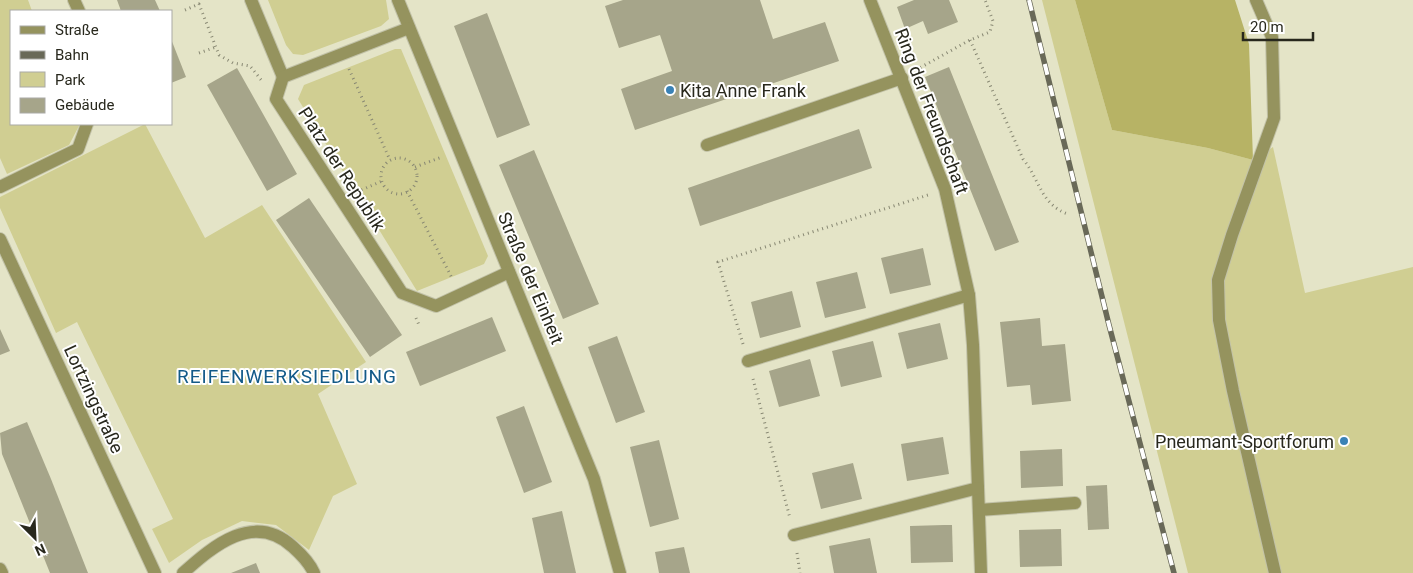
<svg xmlns="http://www.w3.org/2000/svg" width="1413" height="573" viewBox="0 0 1413 573" font-family="Roboto,sans-serif">
	<rect width="100%" height="100%" fill="#e4e4c7"/>
	<g fill="#d0ce92">
		<path d="M0,0H28L32,11H11V124H80L69,145L7,174L0,158Z"/>
		<path d="M268,0H386L389,19L381,26L303,55L293,54L286,45Z"/>
		<path d="M1042,0H1075L1112,130L1208,148L1253,160L1273,147L1305,293L1413,267V573H1188Z"/>
		<path d="M395,49H401L488,256L484,264L417,291L298,99L304,85Z"/>
		<path d="M145,124L205,238L262,205L366,362L318,394L357,484L333,496L309,550L276,525L242,521L202,540L169,563L152,529L173,519L77,322L56,333L0,208V197Z"/>
	</g>
	<path fill="#b7b365" d="M1075,0H1235L1249,44L1253,160L1208,148L1112,130Z"/>
	<g fill="#a6a58a">
		<path d="M117,0H155L160,11H121Z"/>
		<path d="M623,0H760L773,39L825,22L839,61L635,130L621,89L672,71L660,35L619,48L605,6Z"/>
		<path d="M914,0H949L958,22L928,34L923,21L905,29L897,7Z"/>
		<path d="M487,13L530,125L497,138L454,26Z"/>
		<path d="M171,39L186,77L171,83Z"/>
		<path d="M949,67L1019,242L995,251L925,77Z"/>
		<path d="M237,68L297,174L267,191L207,85Z"/>
		<path d="M859,129L872,168L700,226L688,188Z"/>
		<path d="M534,150L599,304L563,319L499,165Z"/>
		<path d="M309,198L402,335L370,357L276,220Z"/>
		<path d="M923,248L931,285L890,294L881,258Z"/>
		<path d="M857,272L866,308L825,318L816,282Z"/>
		<path d="M792,291L801,327L760,338L751,302Z"/>
		<path d="M492,317L506,351L420,386L406,352Z"/>
		<path d="M1040,318L1042,346L1065,344L1071,401L1032,405L1030,385L1007,387L1000,322Z"/>
		<path d="M940,323L948,359L907,369L898,333Z"/>
		<path d="M0,329L10,351L0,355Z"/>
		<path d="M617,336L645,412L616,423L588,347Z"/>
		<path d="M873,341L882,377L841,387L832,351Z"/>
		<path d="M810,359L820,396L779,407L769,371Z"/>
		<path d="M524,406L552,482L524,493L496,417Z"/>
		<path d="M27,422L51,479L88,573H50L2,454L0,433Z"/>
		<path d="M943,437L949,474L907,481L901,444Z"/>
		<path d="M659,440L679,519L650,527L630,447Z"/>
		<path d="M1062,449L1063,486L1021,488L1020,451Z"/>
		<path d="M853,463L862,499L821,509L812,473Z"/>
		<path d="M1107,485L1109,529L1088,530L1086,486Z"/>
		<path d="M562,511L576,573H544L532,518Z"/>
		<path d="M944,525H952L953,562L911,563L910,526Z"/>
		<path d="M1061,529L1062,566L1020,567L1019,530Z"/>
		<path d="M870,538L877,573H834L829,546Z"/>
		<path d="M684,547L690,573H659L655,552Z"/>
		<path d="M256,563L260,573H231Z"/>
	</g>
	<g fill="none" stroke-linecap="round" stroke-linejoin="round">
		<g stroke="#c2c2a8" stroke-width="14">
			<g id="minor">
				<path d="M74,0L79,11"/>
				<path d="M251,0L283,77"/>
				<path d="M398,0L594,479L620,573"/>
				<path d="M870,0L945,189L969,295L973,345L981,573"/>
				<path d="M1256,0L1272,37L1274,118L1232,235L1218,280L1219,320L1233,391L1275,573"/>
				<path d="M409,28L283,77L276,99L402,293L436,306L509,272"/>
				<path d="M707,145L902,78"/>
				<path d="M0,187L78,149L87,124"/>
				<path d="M0,239L155,573"/>
				<path d="M748,361L969,295"/>
				<path d="M979,510L1075,503"/>
				<path d="M794,535L978,488"/>
				<path d="M0,569L2,573"/>
				<path d="M183,573C213,546 254,511 293,547C302,555 309,562 314,573"/>
			</g>
		</g>
		<g stroke="#888873" stroke-width="3" stroke-dasharray="1 4" stroke-linecap="butt">
			<path d="M185,10L199,4L219,55L233,63L250,66L262,81"/>
			<path d="M970,40L1023,159C1040,180 1041,205 1068,214"/>
			<path d="M199,53L216,47"/>
			<path d="M349,69L390,160"/>
			<path d="M916,70L970,40L990,32L993,21L985,0"/>
			<circle cx="399" cy="176" r="18"/>
			<path d="M415,167L442,157"/>
			<path d="M407,191L452,278"/>
			<path d="M357,192L382,181"/>
			<path d="M416,318L419,325"/>
			<path d="M743,344L718,262L928,195"/>
			<path d="M753,379L790,518"/>
			<path d="M797,553L800,573"/>
		</g>
		<use href="#minor" stroke="#95935e" stroke-width="12"/>
		<g stroke="#696958" stroke-width="5.5">
			<path id="rail" d="M1029,0L1109,325L1174,573"/>
		</g>
		<use href="#rail" stroke="#fff" stroke-width="4" stroke-dasharray="11" stroke-linecap="butt"/>
	</g>
	<g fill="#3a82b6" stroke="#fff" stroke-width="2">
		<circle cx="670" cy="90" r="5"/>
		<circle cx="1344" cy="441" r="5"/>
	</g>
	<g text-anchor="middle" dominant-baseline="central" stroke-width="4" stroke-linejoin="round" paint-order="stroke">
		<g font-size="18" fill="#28281d" stroke="#fff" text-anchor="start">
			<text x="680" y="90">Kita Anne Frank</text>
			<text x="1334" y="441" text-anchor="end">Pneumant-Sportforum</text>
		</g>
		<g font-size="18" fill="#28281d" stroke="#fff">
			<text transform="translate(932 111) rotate(69)">Ring der Freundschaft</text>
			<text transform="translate(342 169) rotate(57)">Platz der Republik</text>
			<text transform="translate(531 278) rotate(67)">Straße der Einheit</text>
			<text transform="translate(94 399) rotate(65)">Lortzingstraße</text>
		</g>
		<g font-size="19" letter-spacing="1" fill="#135a88" stroke="#fff">
			<text x="287" y="376">REIFENWERKSIEDLUNG</text>
		</g>
	</g>
	<rect x="10" y="10" width="162" height="115" fill="#ffffff" stroke="#a9a9a5"/>
	<rect x="20" y="26" width="25" height="8" fill="#95935e" stroke="#a9a9a5"/>
	<text x="55" y="35" font-size="15" fill="#28281d">Straße</text>
	<rect x="20" y="51" width="25" height="8" fill="#696958" stroke="#a9a9a5"/>
	<text x="55" y="60" font-size="15" fill="#28281d">Bahn</text>
	<rect x="20" y="72" width="25" height="15" fill="#d0ce92" stroke="#a9a9a5"/>
	<text x="55" y="85" font-size="15" fill="#28281d">Park</text>
	<rect x="20" y="98" width="25" height="15" fill="#a6a58a" stroke="#a9a9a5"/>
	<text x="55" y="110" font-size="15" fill="#28281d">Gebäude</text>
	<g transform="translate(35 538) rotate(156)" stroke="#ffffff" stroke-width="4" paint-order="stroke">
	<path d="M0-4L9 19L0 12L-9 19Z" fill="#28281d"/>
	<text y="-8" font-size="14" font-weight="bold" text-anchor="middle" fill="#28281d">N</text>
	</g>
	<path d="M1243 32v8h70v-8" fill="none" stroke="#28281d" stroke-width="2.5"/>
	<text x="1250" y="32" font-size="15" fill="#28281d" stroke="#ffffff" stroke-width="4" paint-order="stroke">20 m</text>
</svg>
